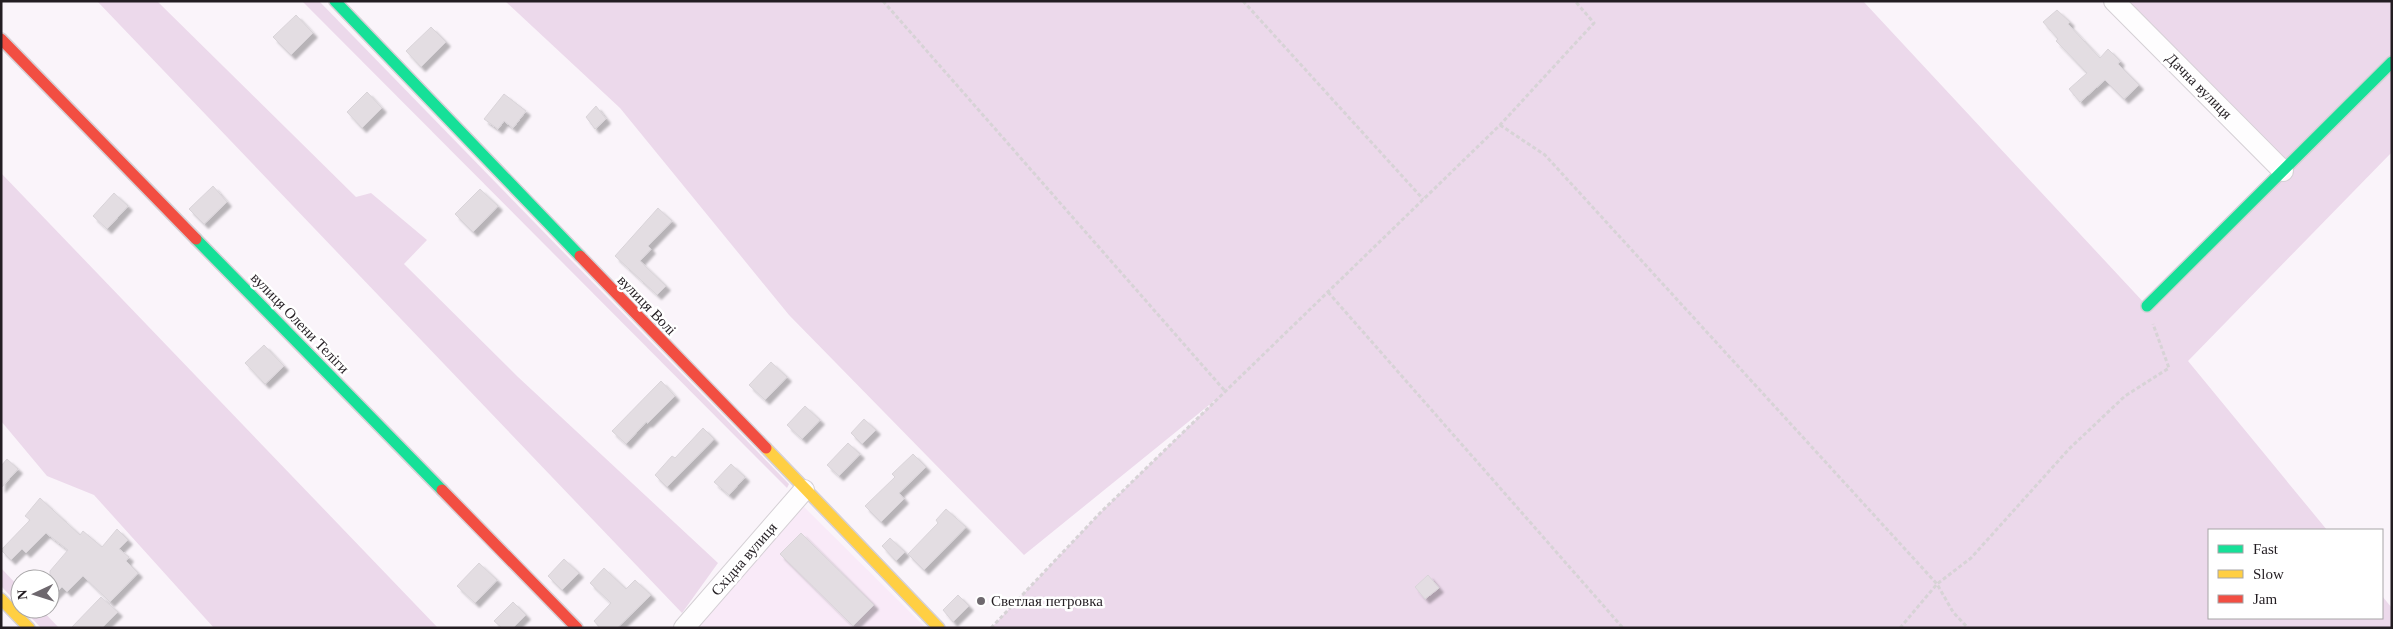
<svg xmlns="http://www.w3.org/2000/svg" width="2393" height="629" viewBox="0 0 2393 629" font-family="'Times New Roman',serif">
	<defs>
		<filter id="shadow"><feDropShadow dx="4.5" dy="4.5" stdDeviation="1" flood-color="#0004"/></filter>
	</defs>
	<rect width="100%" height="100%" fill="#faf4fa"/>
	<path fill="#f9eaf8" d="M799,502L926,628H691Z"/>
	<g fill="#ecd9eb">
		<path d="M97,1H157L356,197L371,193L427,240L404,264L518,377L718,563L682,613Z"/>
		<path d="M302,1H319L789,484L787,488Z"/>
		<path d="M505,1H1863L2147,306L2283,171L2114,1H2392V152L2188,361L2327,530H2209V618H2382V596L2392,608V628H991L1101,512L1219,397L1024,555L789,315L620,108Z"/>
		<path d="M1,173L438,628H214L94,495L47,476L1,421Z"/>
		<path d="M1,568L20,588V606L1,586Z"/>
		<path d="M23,609H41L59,628H41Z"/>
	</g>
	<g fill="#e3dde2" stroke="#d9d4d9" filter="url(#shadow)">
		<path d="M2057,10L2070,22L2068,24L2100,58L2108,49L2120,61L2118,64L2139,85L2124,99L2105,80L2080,102L2069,89L2087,73L2056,41L2058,39L2043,22Z"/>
		<path d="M296,15L313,33L291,55L273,37Z"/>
		<path d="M431,27L446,42L421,67L406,51Z"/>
		<path d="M367,92L382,108L362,128L347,112Z"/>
		<path d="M504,94L526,111L513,128L504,121L498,129L484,119Z"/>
		<path d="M596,106L606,119L595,129L586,117Z"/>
		<path d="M213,186L227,202L204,224L189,209Z"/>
		<path d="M480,189L498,206L473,232L455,214Z"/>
		<path d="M114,193L128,206L107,229L93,216Z"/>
		<path d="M658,208L672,221L648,246L651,249L640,261L666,286L657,295L615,256Z"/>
		<path d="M264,345L284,366L265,384L245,363Z"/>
		<path d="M771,362L787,377L765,400L749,385Z"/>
		<path d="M661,381L675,396L648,423L646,422L626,444L612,431Z"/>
		<path d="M805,406L820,420L802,439L787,425Z"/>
		<path d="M864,419L876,430L862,444L851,433Z"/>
		<path d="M703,428L714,439L667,487L655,475L672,456L675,458Z"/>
		<path d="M848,443L860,454L839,476L827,465Z"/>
		<path d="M913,454L926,467L899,493L904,499L881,522L865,506L895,477L892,474Z"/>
		<path d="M7,459L18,469L1,488V466Z"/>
		<path d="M731,464L745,477L729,495L714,482Z"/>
		<path d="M40,498L80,535L83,531L102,547L117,529L128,540L119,549L129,557L126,561L138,573L110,602L83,576L67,592L62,587L50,599V571L68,550L46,533L26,553L22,549L11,560L1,550L30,520L25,516Z"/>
		<path d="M946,509L966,527L924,570L908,554L938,523L936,520Z"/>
		<path d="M801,533L874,605L853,626L780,554Z"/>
		<path d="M890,538L905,552L896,561L882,546Z"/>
		<path d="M564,559L579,573L562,590L548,576Z"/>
		<path d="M479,563L497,580L475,603L457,586Z"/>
		<path d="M604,568L626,589L635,580L651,595L617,628H600L594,621L611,603L590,583Z"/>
		<path d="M1428,575L1439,588L1425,599L1415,587Z"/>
		<path d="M958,595L969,606L953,622L943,610Z"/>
		<path d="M101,597L118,612L102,628H71Z"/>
		<path d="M513,602L526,615L513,628H502L494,621Z"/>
	</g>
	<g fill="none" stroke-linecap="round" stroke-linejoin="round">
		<g stroke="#d5d0d5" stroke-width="22">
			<g id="street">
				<path d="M2114,1L2283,171"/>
				<path d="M684,628L804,490"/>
			</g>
		</g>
		<g stroke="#d5d0d5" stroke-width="14">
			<g id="fast">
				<path d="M335,1L580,256"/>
				<path d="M196,239L442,490"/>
				<path d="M2147,306L2392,62"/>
			</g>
		</g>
		<g stroke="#d5d0d5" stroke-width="14">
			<g id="slow">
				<path d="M766,448L939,628"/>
				<path d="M1,599L29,628"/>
			</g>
		</g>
		<g stroke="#d5d0d5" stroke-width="14">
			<g id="jam">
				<path d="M1,39L196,239"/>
				<path d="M580,256L766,448"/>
				<path d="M442,490L577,628"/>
			</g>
		</g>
		<g stroke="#d7d3d6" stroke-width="3" stroke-dasharray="4 2.5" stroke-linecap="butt">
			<path d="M883,1L1225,391"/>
			<path d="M1243,1L1423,199"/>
			<path d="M1500,125L1545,155L1937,584L1953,612L1968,628"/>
			<path d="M1328,292L1623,628"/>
			<path d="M991,628L1101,512L1500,125L1594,23L1575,1"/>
			<path d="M1900,628L1937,584L1971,558L2069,449L2125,396L2169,368L2153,324"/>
		</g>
		<use href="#street" stroke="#fefdfe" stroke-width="20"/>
		<use href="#fast" stroke="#16e098" stroke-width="11"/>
		<use href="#slow" stroke="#ffcf43" stroke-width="11"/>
		<use href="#jam" stroke="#f24e42" stroke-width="11"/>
	</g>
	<circle fill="#6e686e" stroke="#fff" stroke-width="2" cx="981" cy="601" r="5"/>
	<g text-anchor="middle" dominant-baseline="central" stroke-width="5" stroke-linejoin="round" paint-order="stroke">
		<g font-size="15" fill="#231d22" stroke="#fff">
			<text transform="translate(2199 86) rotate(45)">Дачна вулиця</text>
			<text transform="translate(647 305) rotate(46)">вулиця Волі</text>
			<text transform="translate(300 323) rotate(46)">вулиця Олени Теліги</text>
			<text transform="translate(744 559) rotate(-49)">Східна вулиця</text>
		</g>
		<g font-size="15" fill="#231d22" stroke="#fff" text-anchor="start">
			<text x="991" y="601">Светлая петровка</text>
		</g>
	</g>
	<rect width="2393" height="629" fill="none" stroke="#231d22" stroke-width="5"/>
	<rect x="2208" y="529" width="175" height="90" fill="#ffffff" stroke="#a7a5a7"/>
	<rect x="2218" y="545" width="25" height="8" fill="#16e098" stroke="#a7a5a7"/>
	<text x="2253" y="554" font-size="15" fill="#231d22">Fast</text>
	<rect x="2218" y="570" width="25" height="8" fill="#ffcf43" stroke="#a7a5a7"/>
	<text x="2253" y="579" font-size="15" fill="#231d22">Slow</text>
	<rect x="2218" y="595" width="25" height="8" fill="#f24e42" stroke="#a7a5a7"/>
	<text x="2253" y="604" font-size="15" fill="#231d22">Jam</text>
	<g transform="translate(35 594) rotate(266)"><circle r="24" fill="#ffffff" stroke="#a7a5a7"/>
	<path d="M0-4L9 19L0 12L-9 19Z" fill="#6e686e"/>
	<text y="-8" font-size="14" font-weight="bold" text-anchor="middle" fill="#231d22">N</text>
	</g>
</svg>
